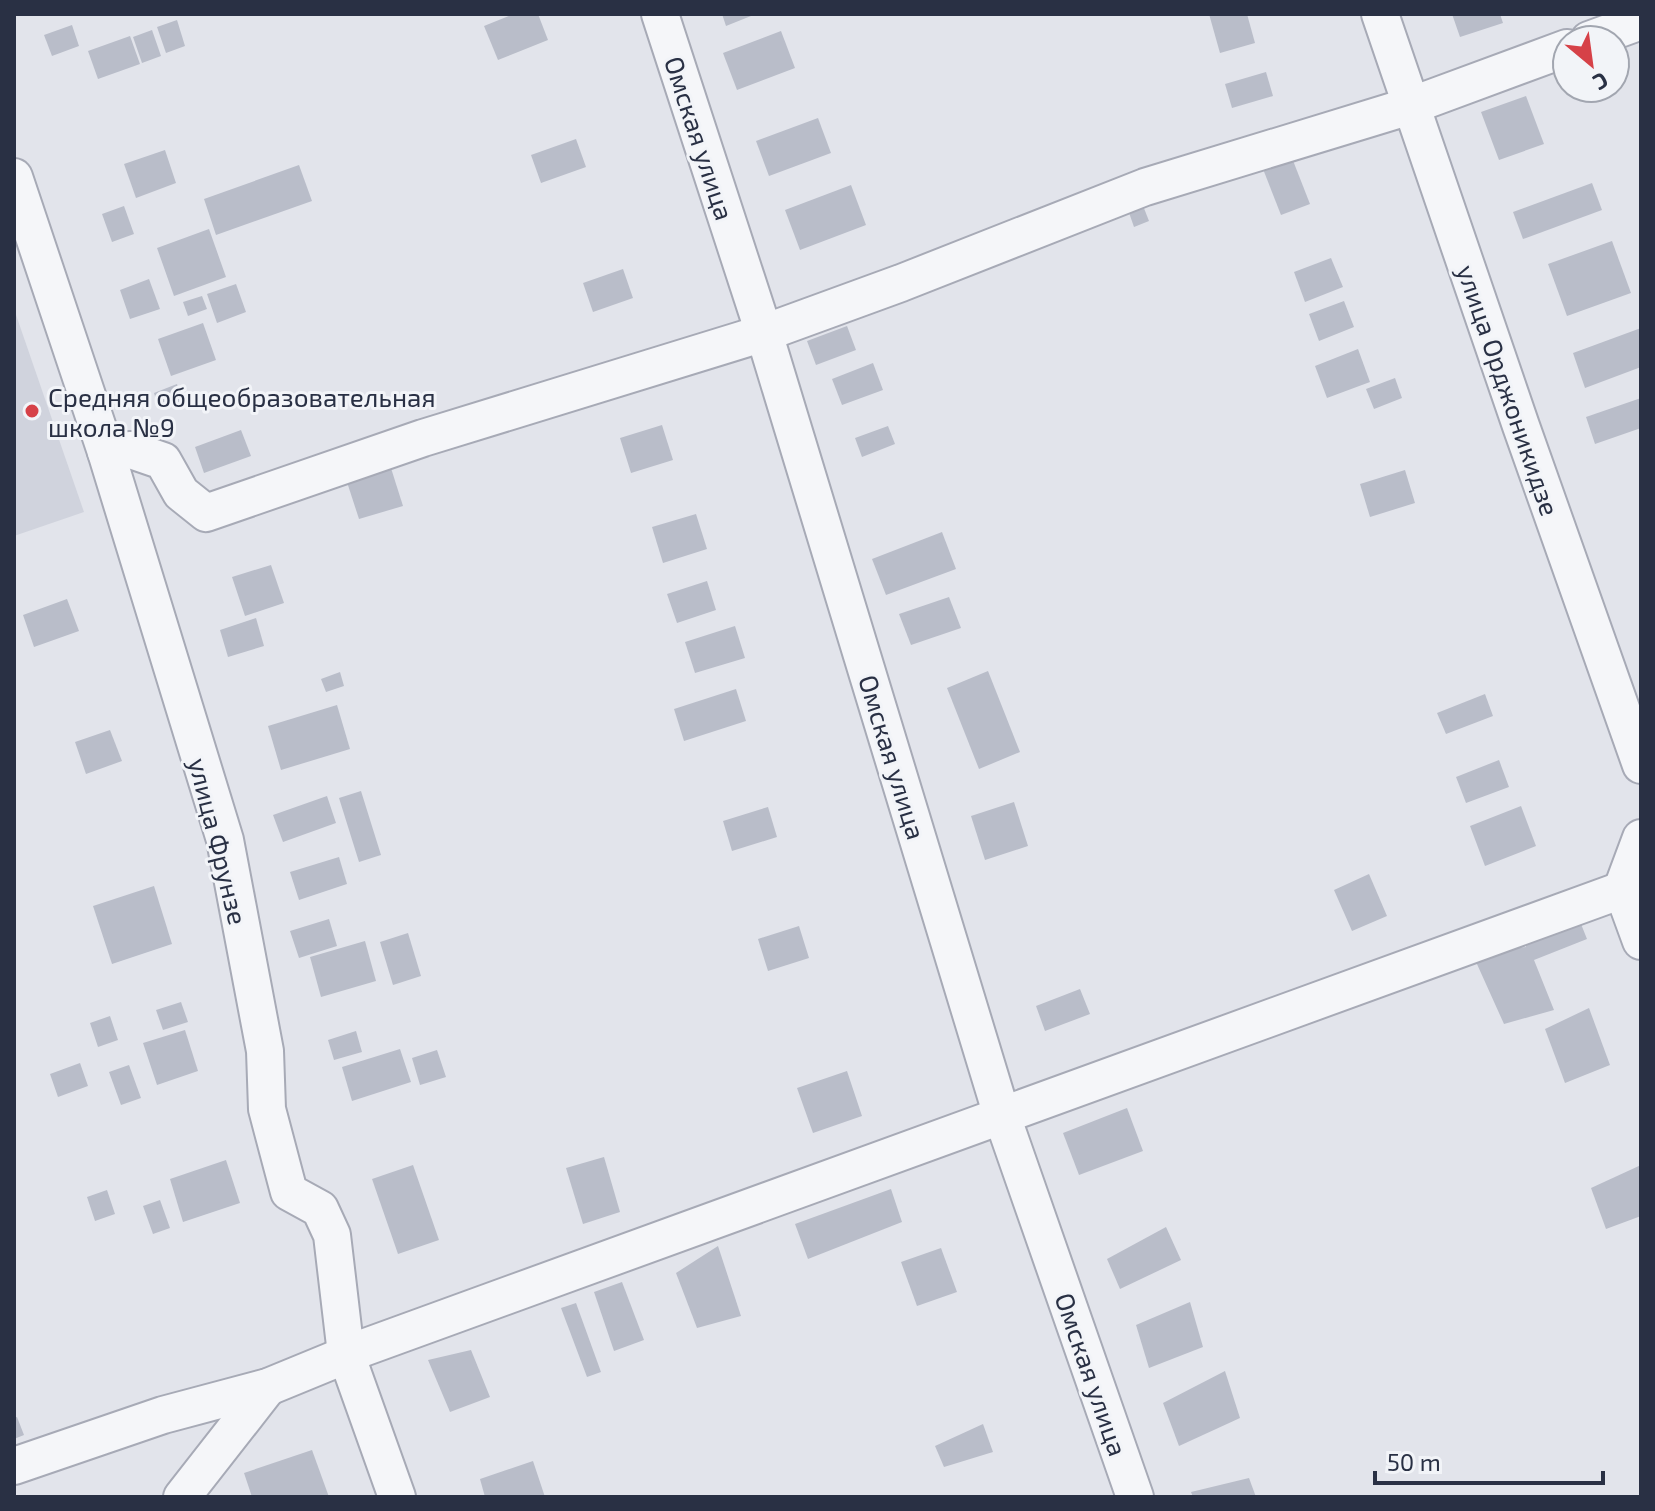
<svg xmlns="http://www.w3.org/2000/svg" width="1655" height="1511" viewBox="0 0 1655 1511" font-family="'Exo 2',sans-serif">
	<rect width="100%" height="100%" fill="#e2e4eb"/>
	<path fill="#d0d3dd" d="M14,309L84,512L14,536Z"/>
	<g fill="#b9bdc9">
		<path d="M514,14H538L548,40L498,60L484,26Z"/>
		<path d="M722,14H756L726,26Z"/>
		<path d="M1209,14H1247L1255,43L1220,53Z"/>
		<path d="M1452,14H1500L1503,23L1460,37Z"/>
		<path d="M177,20L185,46L166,53L157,27Z"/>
		<path d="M72,25L79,46L52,56L44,35Z"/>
		<path d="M152,30L161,56L142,63L133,37Z"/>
		<path d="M781,31L795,68L737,90L723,53Z"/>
		<path d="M130,36L140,64L98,79L88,51Z"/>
		<path d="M1266,72L1273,96L1232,108L1225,84Z"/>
		<path d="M1526,96L1544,144L1499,160L1481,112Z"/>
		<path d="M818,118L831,153L769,176L756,141Z"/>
		<path d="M576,139L586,167L541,183L531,155Z"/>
		<path d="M165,150L176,183L136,198L124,164Z"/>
		<path d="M1292,158L1310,204L1281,215L1263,169Z"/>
		<path d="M299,165L312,201L216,235L204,199Z"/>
		<path d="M1592,183L1602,210L1523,239L1513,212Z"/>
		<path d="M851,185L866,225L800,250L785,210Z"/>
		<path d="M1140,198L1149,221L1134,227L1126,204Z"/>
		<path d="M124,206L134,234L112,242L102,214Z"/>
		<path d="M209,229L226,277L174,296L157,248Z"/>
		<path d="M1612,241L1631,293L1567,316L1548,264Z"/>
		<path d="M1331,258L1343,287L1305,302L1294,272Z"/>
		<path d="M623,269L633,298L593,312L583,283Z"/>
		<path d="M149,279L160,309L130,319L120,290Z"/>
		<path d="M236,284L246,312L217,323L207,294Z"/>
		<path d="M202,296L207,309L188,316L183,302Z"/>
		<path d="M1344,301L1354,327L1319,341L1309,314Z"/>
		<path d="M203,323L216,360L171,376L158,339Z"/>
		<path d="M847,326L856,350L816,365L807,341Z"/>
		<path d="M1641,328V367L1585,388L1573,353Z"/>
		<path d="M1358,349L1370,382L1327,398L1315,366Z"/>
		<path d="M873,363L883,390L842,405L832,379Z"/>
		<path d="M1395,378L1402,398L1374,409L1366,389Z"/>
		<path d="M177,384L182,401L159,409L154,393Z"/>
		<path d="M1641,398V428L1595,444L1586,417Z"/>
		<path d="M662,425L673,460L631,473L620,438Z"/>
		<path d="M888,426L895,444L862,457L855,438Z"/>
		<path d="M241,430L251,456L204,473L195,447Z"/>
		<path d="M390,465L403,506L359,519L346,479Z"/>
		<path d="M1405,470L1415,503L1370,517L1360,484Z"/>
		<path d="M696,514L707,549L663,563L652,527Z"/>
		<path d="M942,532L956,569L886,595L872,559Z"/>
		<path d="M271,565L284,603L245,616L232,577Z"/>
		<path d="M707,581L716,610L677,623L667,594Z"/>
		<path d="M949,597L961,628L911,645L899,614Z"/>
		<path d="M67,599L79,631L34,647L23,615Z"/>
		<path d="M256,618L264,646L228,657L220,630Z"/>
		<path d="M735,626L745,658L695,673L685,642Z"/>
		<path d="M988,671L1020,752L979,769L947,688Z"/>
		<path d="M340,672L344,686L326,692L321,679Z"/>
		<path d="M736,689L746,721L684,741L674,709Z"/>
		<path d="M1485,694L1493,716L1446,734L1437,713Z"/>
		<path d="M337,705L350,749L281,770L268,726Z"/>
		<path d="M110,730L122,761L86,774L75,742Z"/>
		<path d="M1499,760L1509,787L1466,803L1456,777Z"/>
		<path d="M361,791L381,855L359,862L339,798Z"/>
		<path d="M327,796L336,823L283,842L273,815Z"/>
		<path d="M1014,802L1028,846L985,860L971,816Z"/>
		<path d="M1521,806L1536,846L1485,866L1470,826Z"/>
		<path d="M768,807L777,837L732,851L723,821Z"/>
		<path d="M339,857L347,884L299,900L290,872Z"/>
		<path d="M1369,874L1387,916L1352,931L1334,890Z"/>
		<path d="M154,886L172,944L112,964L93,906Z"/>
		<path d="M329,919L337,946L299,958L290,931Z"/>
		<path d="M1579,919L1587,939L1534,960L1554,1010L1504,1024L1472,953L1526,947L1523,940Z"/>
		<path d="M799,926L809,958L768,971L758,939Z"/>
		<path d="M408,933L421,976L393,985L380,942Z"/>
		<path d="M365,941L376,981L321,997L310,957Z"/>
		<path d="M1080,989L1090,1014L1045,1031L1036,1006Z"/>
		<path d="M181,1002L188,1022L163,1030L156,1010Z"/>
		<path d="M1589,1008L1610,1065L1565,1083L1545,1029Z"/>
		<path d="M110,1016L118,1040L98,1047L90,1023Z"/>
		<path d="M185,1030L198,1071L157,1085L143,1043Z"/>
		<path d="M356,1031L362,1052L334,1060L328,1040Z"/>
		<path d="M400,1049L411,1082L352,1101L342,1067Z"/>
		<path d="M437,1050L446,1077L420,1085L412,1058Z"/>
		<path d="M80,1063L88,1086L58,1097L50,1074Z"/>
		<path d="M129,1065L141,1098L121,1105L109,1072Z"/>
		<path d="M847,1071L862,1116L813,1133L797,1088Z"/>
		<path d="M1127,1108L1143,1151L1079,1175L1063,1133Z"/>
		<path d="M604,1157L620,1212L583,1224L566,1168Z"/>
		<path d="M226,1160L240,1203L183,1222L170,1179Z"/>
		<path d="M413,1165L439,1240L398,1254L372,1179Z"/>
		<path d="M1641,1165V1216L1606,1229L1591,1188Z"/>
		<path d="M891,1189L902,1222L808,1259L795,1224Z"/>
		<path d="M107,1190L115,1214L95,1221L87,1197Z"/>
		<path d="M160,1200L170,1228L153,1234L143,1206Z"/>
		<path d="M1166,1227L1181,1260L1120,1289L1107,1259Z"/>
		<path d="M718,1246L741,1316L697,1328L676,1273Z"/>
		<path d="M941,1248L957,1292L917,1306L901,1262Z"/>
		<path d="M622,1282L644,1340L614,1351L594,1292Z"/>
		<path d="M1190,1302L1203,1347L1149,1368L1136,1325Z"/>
		<path d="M576,1303L601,1372L587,1377L561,1308Z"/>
		<path d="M471,1350L490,1397L450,1412L428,1360Z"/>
		<path d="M1225,1371L1240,1418L1179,1446L1163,1403Z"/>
		<path d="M17,1417L24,1435L14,1439V1418Z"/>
		<path d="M983,1424L993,1452L944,1467L935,1446Z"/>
		<path d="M312,1450L329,1497H252L244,1473Z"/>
		<path d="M533,1461L545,1497H485L480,1479Z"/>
		<path d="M1249,1478L1256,1497H1193L1191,1492Z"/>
	</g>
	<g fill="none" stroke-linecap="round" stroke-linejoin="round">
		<g stroke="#a7aab6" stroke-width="40">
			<g id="street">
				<path d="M660,14L764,333L1002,1116L1135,1497"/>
				<path d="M1380,14L1521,426L1641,765"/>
				<path d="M1589,40L1641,21"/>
				<path d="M14,177L106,452L225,840L265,1051L267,1109L289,1192L320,1209L332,1235L346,1354L397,1497"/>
				<path d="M106,452L131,450L163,461L181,493L206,513L423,438L764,333L901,283L1145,187L1410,106L1567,48"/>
				<path d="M1641,838L1622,889L1641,941"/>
				<path d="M14,1466L163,1415L268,1387L363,1348L1641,883"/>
				<path d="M182,1497L268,1387"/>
			</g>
		</g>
		<use href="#street" stroke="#f5f6f9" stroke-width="36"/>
	</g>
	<circle fill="#d64148" stroke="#f2f4f8" stroke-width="3" cx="32" cy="411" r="8"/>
	<g text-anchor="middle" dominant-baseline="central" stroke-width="6" stroke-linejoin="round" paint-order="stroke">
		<g font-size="26" fill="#293044" stroke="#f2f4f8">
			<text transform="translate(700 138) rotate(72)">Омская улица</text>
			<text transform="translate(1509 390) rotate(71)">улица Орджоникидзе</text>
			<text transform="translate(893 757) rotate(73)">Омская улица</text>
			<text transform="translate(219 841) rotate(76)">улица Фрунзе</text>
			<text transform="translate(1092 1374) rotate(71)">Омская улица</text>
		</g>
		<g font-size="26" fill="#293044" stroke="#f2f4f8" text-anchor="start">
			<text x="48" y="396">Средняя общеобразовательная<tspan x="48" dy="30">школа №9</tspan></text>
		</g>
	</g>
	<rect width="1655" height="1511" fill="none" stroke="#293044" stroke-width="32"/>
	<g transform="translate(1591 64) rotate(151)"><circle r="38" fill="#f2f4f8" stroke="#a2a6b0" stroke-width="2"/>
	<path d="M0-6L14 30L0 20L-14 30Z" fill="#d64148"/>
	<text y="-12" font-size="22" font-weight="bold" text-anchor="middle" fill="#293044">С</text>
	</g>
	<path d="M1375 1471v12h228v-12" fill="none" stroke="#293044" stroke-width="4"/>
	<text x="1387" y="1471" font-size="24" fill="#293044" stroke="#f2f4f8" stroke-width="6" paint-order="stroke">50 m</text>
</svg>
